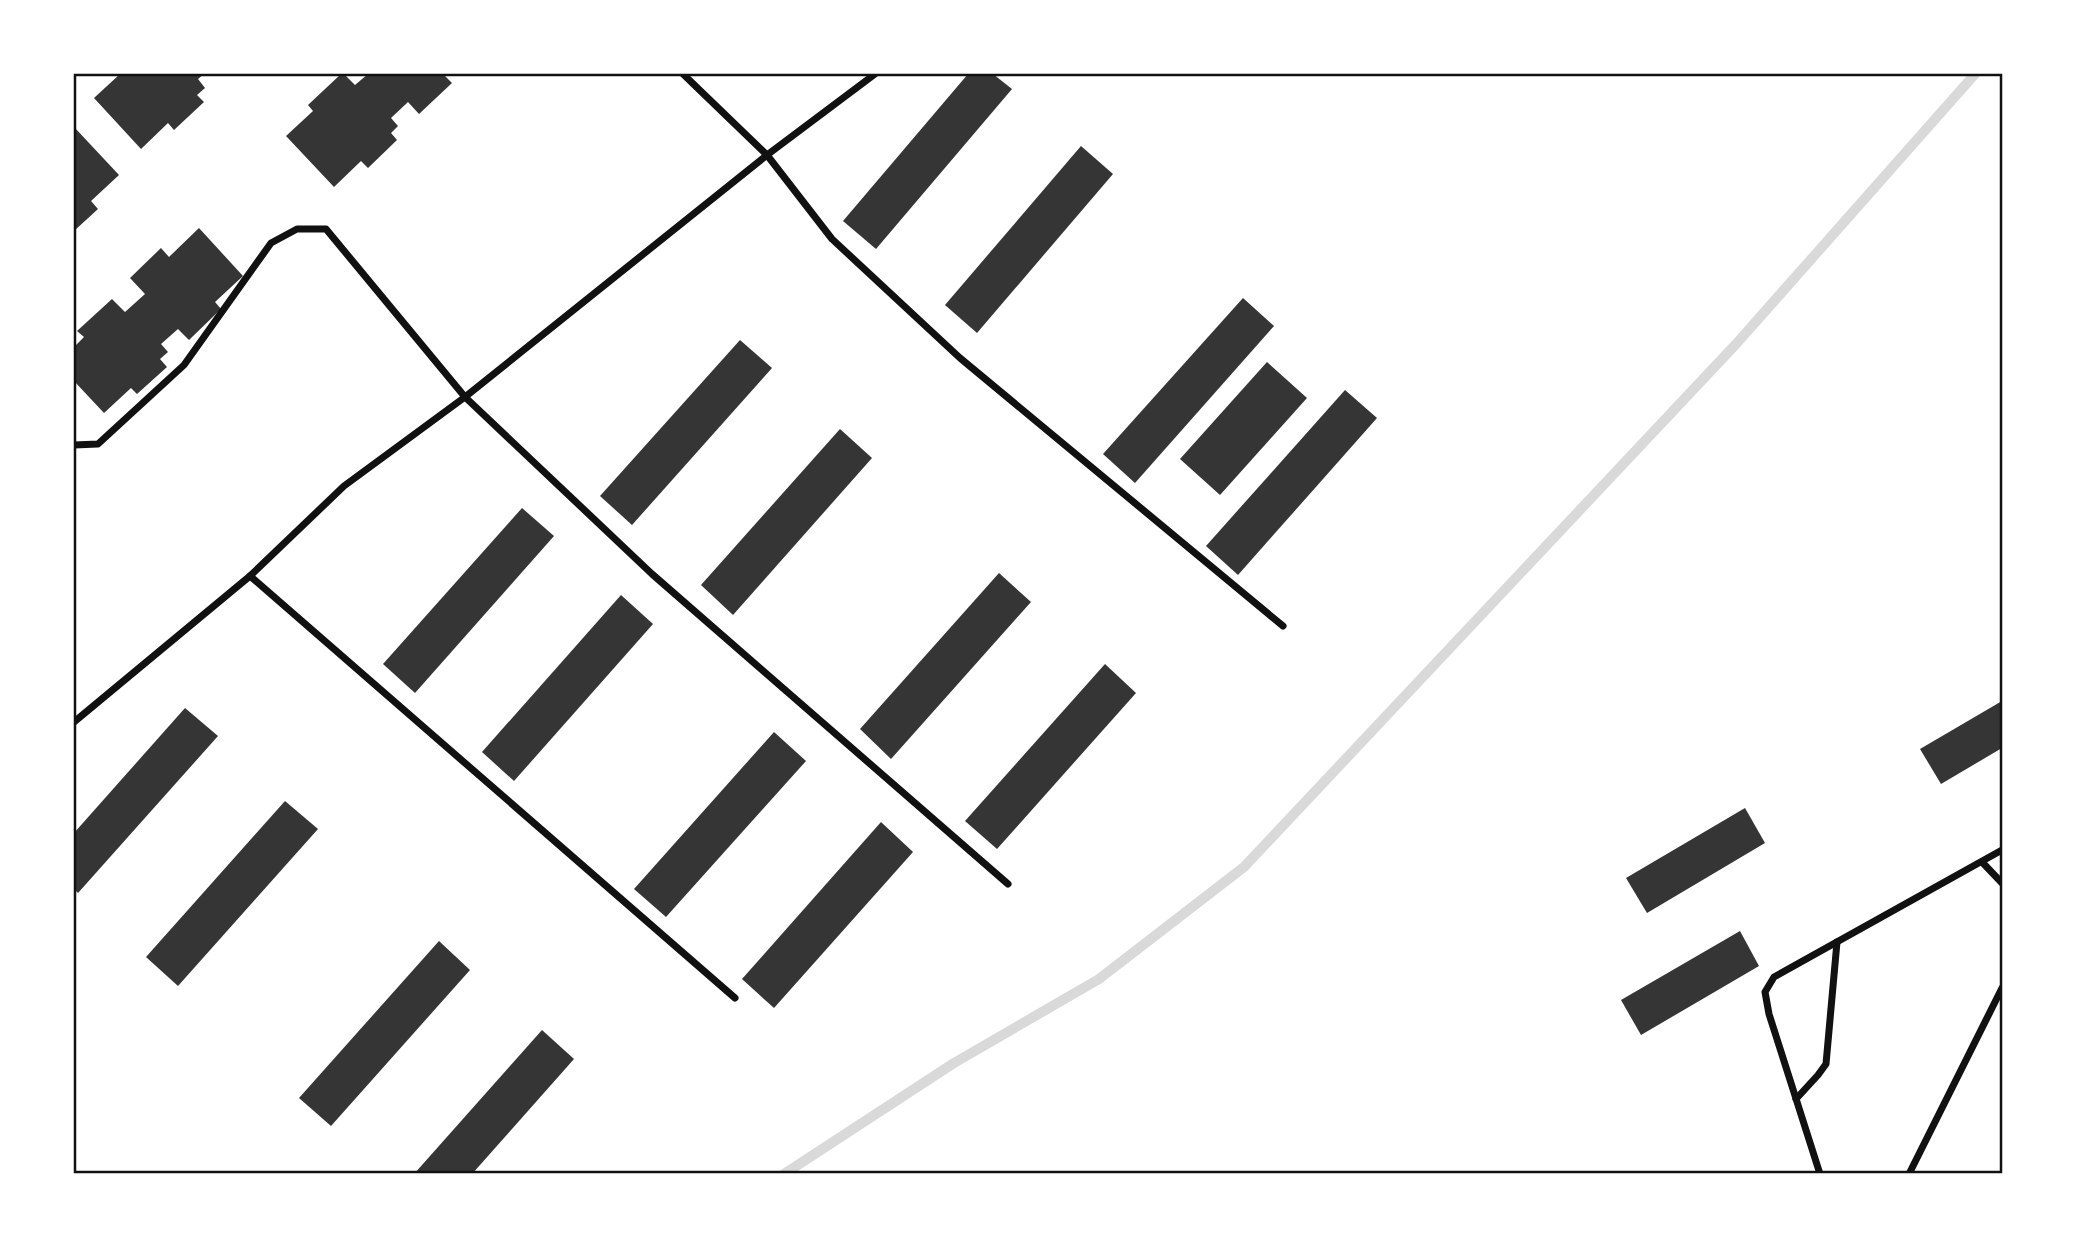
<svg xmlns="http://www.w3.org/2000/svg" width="2076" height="1247" viewBox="0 0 2076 1247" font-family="'Golos Text',sans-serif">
	<rect width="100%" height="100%" fill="#fff"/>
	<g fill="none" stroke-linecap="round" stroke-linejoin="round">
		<path stroke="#d9d9d9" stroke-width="10" d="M784,1174L954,1063L1099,979L1244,867L1737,343L1975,74"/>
	</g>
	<g fill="#353535">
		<path d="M120,74H204L198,79L205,88L197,95L204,102L174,130L168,123L141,149L94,98Z"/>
		<path d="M341,74H344L355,85L368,74H447L445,76L452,83L419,114L408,102L391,118L398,126L391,133L397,140L368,168L361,161L334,187L286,136L313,111L308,105Z"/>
		<path d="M968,74H993L1012,89L876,249L843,221Z"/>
		<path d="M75,128L119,175L91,201L98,209L74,231Z"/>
		<path d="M1081,146L1113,174L977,333L945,305Z"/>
		<path d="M199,228L243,276L215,302L221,309L189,340L178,329L161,344L168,352L160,359L167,367L137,394L131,388L104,413L74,381V347L84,337L77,331L112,299L125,312L145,294L130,278L161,248L169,257Z"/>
		<path d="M1243,298L1274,326L1135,483L1103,454Z"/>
		<path d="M740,340L772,368L632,525L600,496Z"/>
		<path d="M1267,362L1307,398L1220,495L1180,459Z"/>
		<path d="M1345,390L1377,418L1238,575L1206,546Z"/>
		<path d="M840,429L872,458L733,615L701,585Z"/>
		<path d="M522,508L554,536L415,693L383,664Z"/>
		<path d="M999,573L1031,602L891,759L860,729Z"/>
		<path d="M621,595L653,624L514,781L482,752Z"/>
		<path d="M1105,664L1136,693L997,849L965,821Z"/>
		<path d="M2002,701V748L1941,784L1920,749Z"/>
		<path d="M185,708L218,736L78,893L74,889V833Z"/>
		<path d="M774,732L806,761L666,917L634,889Z"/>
		<path d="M285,801L318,829L178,986L146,957Z"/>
		<path d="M1745,808L1765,843L1647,913L1626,878Z"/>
		<path d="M881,822L913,852L774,1008L742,979Z"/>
		<path d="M1740,931L1759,966L1641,1035L1621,1000Z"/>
		<path d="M439,941L470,970L331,1126L299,1098Z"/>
		<path d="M542,1030L574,1059L472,1174H414Z"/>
	</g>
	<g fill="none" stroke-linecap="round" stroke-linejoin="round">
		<g stroke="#111" stroke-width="7">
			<path d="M683,74L767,155L832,239L960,358L1283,626"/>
			<path d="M74,445L98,444L184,365L271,243L297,229H326L465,397L652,574L1008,884"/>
			<path d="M250,576L735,998"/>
			<path d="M74,722L250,576L344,486L465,397L767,155L875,74"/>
			<path d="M1982,862L2002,883"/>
			<path d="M1796,1099L1818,1075L1826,1064L1837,942"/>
			<path d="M1820,1174L1769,1014L1765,992L1774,977L2002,850"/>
			<path d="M1909,1174L2002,988"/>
		</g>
	</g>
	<rect width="2076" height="1247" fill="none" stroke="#ffffff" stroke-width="150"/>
	<rect x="75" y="75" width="1926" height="1097" fill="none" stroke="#111" stroke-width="2.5"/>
</svg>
